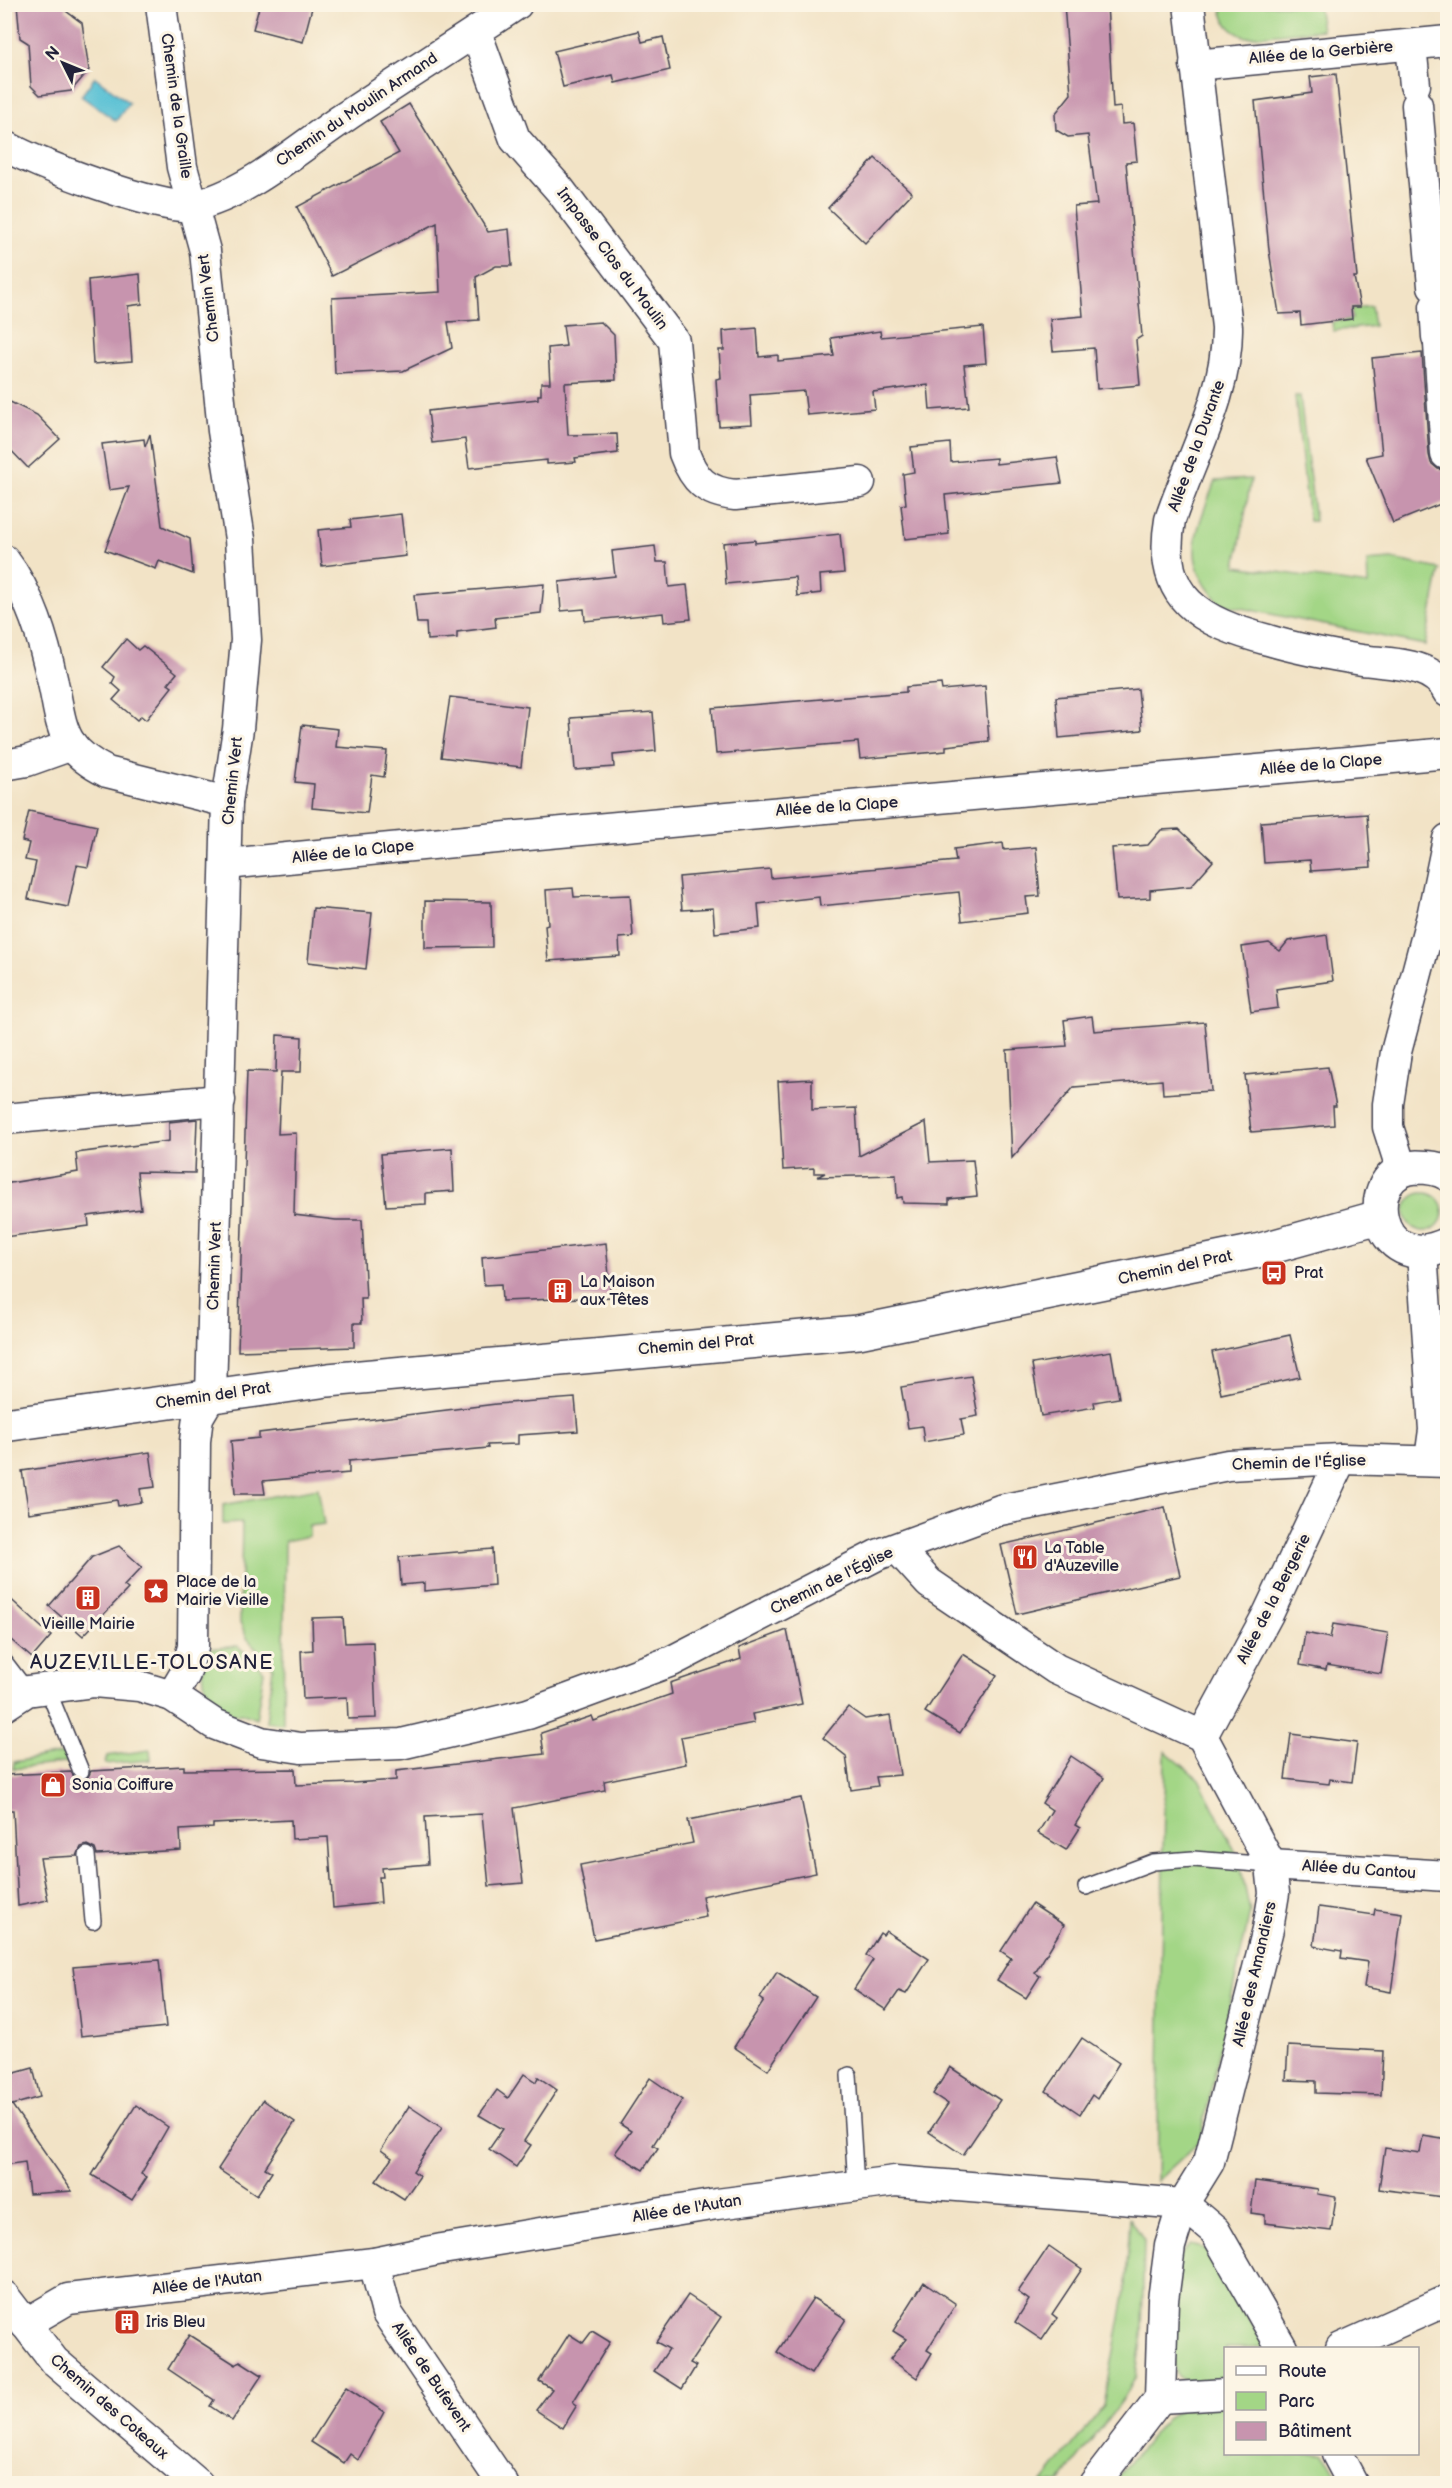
<svg xmlns="http://www.w3.org/2000/svg" width="1452" height="2488" viewBox="0 0 1452 2488" font-family="'Balsamiq Sans',sans-serif">
	<rect width="100%" height="100%" fill="#fcf5e5"/>
	<filter id="ink" filterUnits="userSpaceOnUse"><feTurbulence type="fractalNoise" baseFrequency=".0167" numOctaves="2"/><feDisplacementMap in="SourceGraphic" scale="12" xChannelSelector="R" yChannelSelector="G"/><feConvolveMatrix kernelMatrix="1 2 1 2 8 2 1 2 1" color-interpolation-filters="sRGB"/></filter>
	<filter id="wash" filterUnits="userSpaceOnUse"><feTurbulence type="fractalNoise" baseFrequency=".008" numOctaves="4" result="noise"/><feDisplacementMap in="SourceGraphic" scale="24" xChannelSelector="R" yChannelSelector="G"/><feGaussianBlur stdDeviation="1.35" result="paint"/><feColorMatrix in="noise" values="0 0 0 0 0 0 0 0 0 0 0 0 0 0 0 0 0 1.4 0 .05"/><feComposite in="paint" operator="in"/></filter>
	<g filter="url(#wash)">
		<rect width="100%" height="100%" fill="#f2e3c6"/>
		<g fill="#a3d686" stroke="#627c60" stroke-width="1.5">
			<path d="M1220,5H1318L1322,30L1246,37C1228,31 1224,22 1220,5Z"/>
			<path d="M1371,306L1374,326L1333,331L1332,321L1352,319L1351,309Z"/>
			<path d="M1295,396H1300L1315,521H1309Z"/>
			<path d="M1251,479L1236,566L1368,585L1367,561L1392,559L1440,569L1425,645L1221,604C1178,560 1197,531 1215,481Z"/>
			<circle cx="1424" cy="1212" r="19"/>
			<path d="M318,1488L324,1524L309,1526V1536L285,1541L283,1724L266,1722L273,1667L247,1638L240,1622L242,1523L223,1524V1505Z"/>
			<path d="M238,1646L264,1671L256,1719L241,1713L230,1715C203,1696 199,1682 207,1649Z"/>
			<path d="M150,1750L151,1760L105,1764L107,1756Z"/>
			<path d="M1165,1751L1199,1779L1239,1859L1250,1912L1200,2141L1157,2181Z"/>
			<path d="M71,1752L72,1762L13,1769L14,1762Z"/>
			<path d="M1130,2218L1144,2240L1142,2334L1136,2376L1125,2397L1059,2483H1042L1104,2406L1126,2284Z"/>
			<path d="M1191,2245L1210,2250L1266,2348H1226L1225,2386L1187,2383L1177,2375L1173,2360L1179,2256Z"/>
			<path d="M1225,2405L1226,2454H1325L1343,2484H1111L1166,2419L1182,2409Z"/>
		</g>
		<path fill="#57c0d4" stroke="#3c7188" stroke-width="1.5" d="M95,77L129,103L116,121L81,96Z"/>
		<g id="blocks">
			<g fill="#c794ae">
				<path d="M17,4H66V11L82,23L89,70L71,91L40,95L31,86L28,43L20,38Z"/>
				<path d="M260,4H313L303,42L253,29Z"/>
				<path d="M1064,4H1107L1113,108L1121,107L1122,124L1133,123L1137,161L1126,162L1142,336L1136,340L1140,385L1097,389L1094,348L1053,351L1050,319L1083,316L1074,206L1097,204L1088,135L1068,137L1056,130L1055,114L1071,94Z"/>
				<path d="M639,31L642,42L663,37L670,70L615,83L613,75L563,87L554,51Z"/>
				<path d="M1336,74L1357,277H1354L1360,307H1351L1352,319L1301,325L1300,313L1279,314L1269,250L1255,101L1312,93L1310,77Z"/>
				<path d="M409,104L488,232L509,229L512,266H496L476,277L479,320L448,322L452,348L403,371L335,374L332,298L440,292L437,223L332,276L297,207L399,153L380,122Z"/>
				<path d="M875,158L912,193L865,243L828,208Z"/>
				<path d="M140,274L142,304L128,306L132,361L93,364L88,280Z"/>
				<path d="M601,322L614,335L616,380L565,383L568,435L617,434L618,453L575,458L576,462L547,464V460L469,468L465,439L432,443L428,411L538,399V395H541V383H550L548,348L566,346L563,325Z"/>
				<path d="M983,327L986,363L964,365L969,407L930,410L928,385L873,392L875,409L807,415L804,391L750,395L752,424L719,426L716,379L721,378L719,350H724L723,331L757,328L759,357L778,355V361L834,356L831,338L880,331L881,337Z"/>
				<path d="M1422,353L1429,455L1431,463L1438,469L1448,471V501L1393,523L1366,457L1382,454L1372,358Z"/>
				<path d="M4,399L37,415L60,439L28,468L4,443Z"/>
				<path d="M150,434L162,526L190,539L193,574L159,561L156,569L105,550L129,487L109,490L102,444L144,439L145,447Z"/>
				<path d="M950,443L951,462L996,458V464L1057,457L1062,483L945,495L949,534L905,539L901,505L906,504L903,474L914,472L911,447Z"/>
				<path d="M401,514L406,556L322,566L318,530L351,527L350,520Z"/>
				<path d="M840,534L844,573L820,575L821,593L797,596L795,577L726,584L723,543L755,540V543Z"/>
				<path d="M655,546L657,562H667L669,587L687,585L691,619L664,622L663,613L585,621L584,609L561,611L559,582L615,576L612,551Z"/>
				<path d="M544,584L541,613L495,618L496,627L457,632V638L427,640L426,623H417L414,595Z"/>
				<path d="M126,639L138,650L143,646L177,673L168,684L172,687L146,720L141,716L137,720L113,700L121,691L112,683L115,677L103,667Z"/>
				<path d="M941,684L942,690L985,686L989,741L946,746V751L860,759L858,742L716,754L712,708L906,692V687Z"/>
				<path d="M1138,689L1142,730L1059,738L1056,697Z"/>
				<path d="M450,697L528,707L521,767L441,757Z"/>
				<path d="M653,712L656,751L613,755L614,767L575,770L571,718Z"/>
				<path d="M302,725L338,729L336,747L387,751L384,777L372,775L367,813L312,808L314,784L295,782Z"/>
				<path d="M29,811L97,826L88,867L77,865L68,907L28,899L36,862L25,860L29,843L22,841Z"/>
				<path d="M1367,814L1371,867L1311,871L1310,860L1264,863L1261,822Z"/>
				<path d="M1179,829L1213,861L1191,886L1150,890V898L1117,900L1112,848L1148,845L1161,830Z"/>
				<path d="M1003,843L1004,850L1036,847L1040,896L1026,897L1028,913L962,921L959,892L820,906L819,897L758,904L760,928L715,933L713,908L682,910L679,877L770,869L771,878L956,861L954,849Z"/>
				<path d="M573,888L574,897L630,895L633,937L619,938L620,956L548,961L545,925L548,924L546,890Z"/>
				<path d="M425,901L491,902L492,947L425,948Z"/>
				<path d="M313,908L372,913L366,969L308,962Z"/>
				<path d="M1327,935L1333,981L1276,989L1278,1008L1251,1012L1242,947L1269,943L1280,951L1288,941Z"/>
				<path d="M1092,1016L1094,1031L1205,1022L1211,1091L1163,1094L1162,1080L1074,1087L1012,1158L1007,1050L1067,1046L1064,1020Z"/>
				<path d="M277,1035L302,1037L301,1072H281L278,1134L296,1133L294,1215L336,1220H362L366,1299H361L362,1323H354V1347L238,1351L247,1071L276,1072Z"/>
				<path d="M1328,1067L1336,1106H1333L1334,1125L1251,1132L1245,1075Z"/>
				<path d="M812,1079V1110L856,1108L859,1156L926,1122L930,1162L973,1160L977,1196L949,1199V1204L903,1203L902,1197L897,1198L896,1175L817,1177L825,1173H814V1168L783,1170L778,1081Z"/>
				<path d="M197,1119L195,1173L137,1172L141,1209L88,1216L89,1226L4,1237V1184L78,1172L76,1153L169,1141V1122Z"/>
				<path d="M452,1148L454,1191L426,1193V1204L386,1206L381,1154Z"/>
				<path d="M606,1243L611,1297L502,1301L501,1284L484,1285L482,1257Z"/>
				<path d="M1290,1335L1300,1377L1221,1394L1212,1352Z"/>
				<path d="M1111,1351L1119,1398L1094,1402L1095,1407L1041,1416L1032,1364Z"/>
				<path d="M971,1376L978,1416L961,1419L964,1435L924,1442L922,1426L908,1428L901,1387Z"/>
				<path d="M575,1398L578,1431L518,1435V1444L487,1445L488,1448L349,1461V1473L263,1481L265,1494H235L231,1441L259,1438V1433L496,1404Z"/>
				<path d="M150,1452L155,1487L140,1489L142,1502L118,1506L117,1500L29,1513L22,1471Z"/>
				<path d="M1165,1507L1180,1576L1017,1614L1001,1545Z"/>
				<path d="M119,1546L142,1567L124,1586L128,1589L83,1636L49,1606L92,1557Z"/>
				<path d="M492,1549L494,1585L424,1591V1583L401,1585L399,1557Z"/>
				<path d="M4,1593L51,1636L32,1658L4,1634Z"/>
				<path d="M343,1617L345,1643L373,1642L376,1718L348,1719L347,1697L303,1699L301,1651L313,1650L312,1618Z"/>
				<path d="M1333,1624L1388,1633L1381,1674L1327,1665L1326,1670L1300,1665L1305,1633L1330,1638Z"/>
				<path d="M787,1630L802,1704L752,1714L754,1723L681,1737L686,1764L604,1781L605,1790L514,1808L523,1883L489,1886L482,1814L425,1817L428,1864L382,1868L383,1877H379L381,1903L333,1908L328,1837L292,1839L291,1820L213,1824V1828L180,1830L181,1850L97,1855L95,1849L87,1845L81,1847L77,1856L40,1858L48,1900L18,1906L13,1810H4V1775L71,1772L75,1778L80,1781L88,1777L91,1771L184,1766V1770L295,1769L296,1785L353,1783L396,1780V1771L544,1754L541,1733L592,1716L594,1721L672,1694L670,1683L741,1659L739,1648Z"/>
				<path d="M963,1654L997,1675L960,1733L925,1712Z"/>
				<path d="M848,1707L865,1719L890,1715L900,1775L876,1777L878,1786L851,1790L846,1756L823,1738Z"/>
				<path d="M1291,1734L1357,1743L1352,1782L1330,1779L1329,1784L1285,1779Z"/>
				<path d="M1071,1756L1104,1778L1075,1825L1080,1828L1066,1850L1038,1833L1052,1810L1042,1803Z"/>
				<path d="M801,1798L816,1873L702,1896L706,1917L594,1939L580,1865L693,1843L688,1820Z"/>
				<path d="M1032,1904L1064,1925L1035,1973L1040,1976L1026,1998L997,1980L1011,1958L1001,1951Z"/>
				<path d="M1319,1907L1374,1915L1375,1909L1402,1913L1391,1992L1364,1987L1368,1962L1341,1958L1342,1951L1314,1946Z"/>
				<path d="M886,1931L929,1959L906,1994L899,1991L886,2010L854,1989L873,1960L866,1955L880,1933L883,1935Z"/>
				<path d="M159,1960L166,2027L81,2036L73,1967Z"/>
				<path d="M777,1972L816,1997L768,2070L734,2047L764,2001L760,1998Z"/>
				<path d="M1082,2038L1119,2063L1097,2099L1092,2095L1080,2114L1046,2091Z"/>
				<path d="M1288,2046L1383,2051L1381,2095L1316,2093V2081L1286,2080Z"/>
				<path d="M950,2067L1000,2100L963,2155L929,2132L948,2104L933,2094Z"/>
				<path d="M33,2068L40,2097L12,2105L72,2191L29,2194L25,2162L4,2165V2076Z"/>
				<path d="M524,2074L536,2082L538,2077L557,2090L524,2141L531,2145L516,2167L489,2149L503,2129L479,2115L497,2090L508,2098Z"/>
				<path d="M650,2078L682,2100L653,2145L658,2148L643,2170L615,2153L631,2131L620,2124Z"/>
				<path d="M263,2100L295,2122L265,2168L272,2172L257,2195L218,2169Z"/>
				<path d="M136,2105L168,2127L141,2174L147,2177L132,2200L92,2175Z"/>
				<path d="M409,2106L442,2128L413,2171L420,2176L404,2199L376,2181L392,2158L381,2150Z"/>
				<path d="M1423,2136L1448,2140L1443,2197L1379,2189L1385,2148L1420,2153Z"/>
				<path d="M1255,2181L1318,2189L1317,2194L1336,2197L1331,2231L1265,2223V2215L1251,2213Z"/>
				<path d="M1049,2246L1082,2269L1052,2314L1057,2318L1042,2340L1015,2322L1029,2300L1018,2292Z"/>
				<path d="M924,2282L956,2304L927,2350L932,2353L917,2378L890,2359L906,2339L893,2331Z"/>
				<path d="M688,2295L721,2317L690,2363L696,2366L682,2389L654,2371L669,2349L656,2342Z"/>
				<path d="M813,2298L846,2319L811,2374L777,2352Z"/>
				<path d="M592,2331L610,2342L573,2402L577,2405L563,2428L536,2410L552,2389L539,2381L569,2334L583,2343Z"/>
				<path d="M189,2335L236,2365L240,2361L262,2375L232,2421L210,2406L214,2400L168,2369Z"/>
				<path d="M346,2387L384,2412L358,2460L350,2454L344,2463L311,2442Z"/>
			</g>
		</g>
	</g>
	<g filter="url(#ink)">
		<use href="#blocks" fill-opacity="0" stroke="#413f50" stroke-width="1.5"/>
		<g fill="none" stroke-linecap="round" stroke-linejoin="round">
			<g stroke="#413f50" stroke-width="18">
				<g id="lane">
					<path d="M4,1661L27,1691"/>
					<path d="M47,1688L81,1771"/>
					<path d="M87,1855L93,1921"/>
					<path d="M1086,1887L1153,1862L1193,1859L1271,1865"/>
					<path d="M849,2075L856,2186"/>
				</g>
			</g>
			<g stroke="#413f50" stroke-width="33">
				<g id="street">
					<path d="M161,4L182,167L205,251L223,431L240,539L246,640L238,729L227,802L211,1395L198,1417L195,1441L193,1647L185,1674L172,1696"/>
					<path d="M1189,4L1227,327C1228,394 1191,457 1170,520C1156,599 1201,622 1268,640C1298,649 1330,655 1362,660C1390,664 1433,662 1448,692"/>
					<path d="M476,32L515,139L560,190L674,341L684,453C694,480 706,492 735,495L860,482"/>
					<path d="M1411,45L1415,85"/>
					<path d="M1195,65L1448,41"/>
					<path d="M1417,105L1433,286"/>
					<path d="M4,145C30,162 165,212 193,206C244,196 299,148 342,119C400,80 459,43 517,4"/>
					<path d="M1435,307L1437,337"/>
					<path d="M1439,344L1446,454"/>
					<path d="M4,560C31,595 44,641 53,683C58,703 59,727 71,744C80,757 93,765 107,772L227,802"/>
					<path d="M4,765L27,761L72,745"/>
					<path d="M227,864C633,823 1041,790 1448,753"/>
					<path d="M4,1119L220,1100"/>
					<path d="M1402,1171L1388,1127V1104L1396,1052L1433,912L1448,839"/>
					<path d="M1422,1252L1434,1430L1430,1459"/>
					<path d="M898,1549L929,1583L1056,1669L1202,1736L1271,1865L1274,1893L1268,1929L1209,2162L1183,2204L1170,2246L1163,2300L1160,2398L1094,2484"/>
					<path d="M4,1706L27,1691L94,1682L139,1686L172,1696L214,1724L261,1742L301,1748L401,1744L528,1714L672,1661L877,1555L1000,1510L1228,1465L1341,1459L1448,1462"/>
					<path d="M1202,1736L1268,1614L1341,1459"/>
					<path d="M1271,1865L1448,1876"/>
					<path d="M374,2263L387,2313L503,2484"/>
					<path d="M4,2296L54,2361L198,2484"/>
					<path d="M25,2324L68,2299L374,2263L442,2249L717,2204L895,2181L1183,2204L1215,2231L1282,2348"/>
					<path d="M1341,2348L1448,2300"/>
					<path d="M1160,2398L1226,2394"/>
					<path d="M1337,2454L1353,2484"/>
				</g>
			</g>
			<g stroke="#413f50" stroke-width="36">
				<g id="secondary">
					<path d="M1448,1174C1438,1168 1429,1167 1417,1167C1357,1169 1373,1280 1448,1244"/>
					<path d="M4,1425L328,1380L858,1332L1257,1251L1379,1217"/>
				</g>
			</g>
			<use href="#lane" stroke="#fff" stroke-width="15"/>
			<use href="#street" stroke="#fff" stroke-width="30"/>
			<use href="#secondary" stroke="#fff" stroke-width="33"/>
		</g>
	</g>
	<defs>
		<g id="bus-square" transform="scale(1.35)"><rect x="-9" y="-9" width="18" height="18" rx="4" fill="#c8321e" stroke="#fcf5e5"/><path d="M-5-6H5V4H4V6H2V4H-2V6H-4V4H-5ZM-3.5-4V0h7V-4ZM-3.5 1.2v1.5H-2V1.2ZM2 1.2v1.5H3.5V1.2Z" fill="#fff"/></g>
		<g id="building-square" transform="scale(1.35)"><rect x="-9" y="-9" width="18" height="18" rx="4" fill="#c8321e" stroke="#fcf5e5"/><path d="M-4-6H4V6H1V3H-1V6H-4ZM-2.5-4.3h1.7v1.8h-1.7ZM.8-4.3h1.7v1.8H.8ZM-2.5-1h1.7V.8h-1.7ZM.8-1h1.7V.8H.8Z" fill="#fff"/></g>
		<g id="restaurant-square" transform="scale(1.35)"><rect x="-9" y="-9" width="18" height="18" rx="4" fill="#c8321e" stroke="#fcf5e5"/><path d="M-5-6h1v4h1v-4h1v4h1v-4h1v5L-1.5 .5V6h-2V.5L-5-1ZM5-6V6H3V1.5H1.5Q1.5-4 5-6Z" fill="#fff"/></g>
		<g id="sight-square" transform="scale(1.35)"><rect x="-9" y="-9" width="18" height="18" rx="4" fill="#c8321e" stroke="#fcf5e5"/><path d="M0-6L1.8-2.2L6-1.7L2.9 1.2L3.7 5.4L0 3.3L-3.7 5.4L-2.9 1.2L-6-1.7L-1.8-2.2Z" fill="#fff"/></g>
		<g id="shop-square" transform="scale(1.35)"><rect x="-9" y="-9" width="18" height="18" rx="4" fill="#c8321e" stroke="#fcf5e5"/><path d="M-5-2.5h2.3a2.7 3.5 0 0 1 5.4 0H5L5.5 6h-11ZM-1.5-2.5h3a1.5 2.3 0 0 0-3 0Z" fill="#fff"/></g>
	</defs>
	<g fill-rule="evenodd">
		<use href="#bus-square" x="1274" y="1273"/>
		<use href="#building-square" x="560" y="1291"/>
		<use href="#restaurant-square" x="1025" y="1557"/>
		<use href="#sight-square" x="156" y="1591"/>
		<use href="#building-square" x="88" y="1598"/>
		<use href="#shop-square" x="53" y="1785"/>
		<use href="#building-square" x="127" y="2322"/>
	</g>
	<g text-anchor="middle" dominant-baseline="central" stroke-width="6" stroke-linejoin="round" paint-order="stroke">
		<g font-size="16" fill="#22223b" stroke="#fcf5e5">
			<text transform="translate(1321 53) rotate(-5)">Allée de la Gerbière</text>
			<text transform="translate(176 106) rotate(82)">Chemin de la Graille</text>
			<text transform="translate(357 110) rotate(-34)">Chemin du Moulin Armand</text>
			<text transform="translate(612 259) rotate(53)">Impasse Clos du Moulin</text>
			<text transform="translate(209 298) rotate(-97)">Chemin Vert</text>
			<text transform="translate(1197 446) rotate(-70)">Allée de la Durante</text>
			<text transform="translate(1321 765) rotate(-5)">Allée de la Clape</text>
			<text transform="translate(233 781) rotate(-84)">Chemin Vert</text>
			<text transform="translate(837 807) rotate(-4)">Allée de la Clape</text>
			<text transform="translate(353 852) rotate(-6)">Allée de la Clape</text>
			<text transform="translate(215 1266) rotate(-88)">Chemin Vert</text>
			<text transform="translate(1175 1268) rotate(-12)">Chemin del Prat</text>
			<text transform="translate(696 1345) rotate(-5)">Chemin del Prat</text>
			<text transform="translate(213 1396) rotate(-8)">Chemin del Prat</text>
			<text transform="translate(1299 1463) rotate(-2)">Chemin de l'Église</text>
			<text transform="translate(832 1581) rotate(-26)">Chemin de l'Église</text>
			<text transform="translate(1274 1599) rotate(-63)">Allée de la Bergerie</text>
			<text transform="translate(1359 1870) rotate(4)">Allée du Cantou</text>
			<text transform="translate(1255 1974) rotate(-77)">Allée des Amandiers</text>
			<text transform="translate(687 2209) rotate(-9)">Allée de l'Autan</text>
			<text transform="translate(207 2283) rotate(-7)">Allée de l'Autan</text>
			<text transform="translate(431 2377) rotate(56)">Allée de Bufevent</text>
			<text transform="translate(109 2407) rotate(41)">Chemin des Coteaux</text>
		</g>
		<g font-size="16" fill="#22223b" stroke="#fcf5e5" text-anchor="start">
			<text x="1294" y="1273">Prat</text>
			<text x="580" y="1282">La Maison<tspan x="580" dy="18">aux Têtes</tspan></text>
			<text x="1044" y="1548">La Table<tspan x="1044" dy="18">d'Auzeville</tspan></text>
			<text x="176" y="1582">Place de la<tspan x="176" dy="18">Mairie Vieille</tspan></text>
			<text x="88" y="1624" text-anchor="middle">Vieille Mairie</text>
			<text x="72" y="1785">Sonia Coiffure</text>
			<text x="146" y="2322">Iris Bleu</text>
		</g>
		<g font-size="20" letter-spacing="1.5" fill="#22223b" stroke="#fcf5e5">
			<text x="152" y="1663">AUZEVILLE-TOLOSANE</text>
		</g>
	</g>
	<rect width="1452" height="2488" fill="none" stroke="#fcf5e5" stroke-width="24"/>
	<rect x="1224" y="2347" width="195" height="108" fill="#fcf5e5" stroke="#a5a1a1" stroke-width="1.5"/>
	<rect x="1236" y="2366" width="30" height="9" fill="#ffffff" stroke="#a5a1a1" stroke-width="1.5"/>
	<text x="1278" y="2377" font-size="18" fill="#22223b">Route</text>
	<rect x="1236" y="2392" width="30" height="18" fill="#a3d686" stroke="#a5a1a1" stroke-width="1.5"/>
	<text x="1278" y="2407" font-size="18" fill="#22223b">Parc</text>
	<rect x="1236" y="2422" width="30" height="18" fill="#c794ae" stroke="#a5a1a1" stroke-width="1.5"/>
	<text x="1278" y="2437" font-size="18" fill="#22223b">Bâtiment</text>
	<g transform="translate(63 63) rotate(313)" stroke="#fcf5e5" stroke-width="4.5" paint-order="stroke">
	<path d="M0-4.5L10 22L0 15L-10 22Z" fill="#22223b"/>
	<text y="-9" font-size="16" font-weight="bold" text-anchor="middle" fill="#22223b">N</text>
	</g>
</svg>
